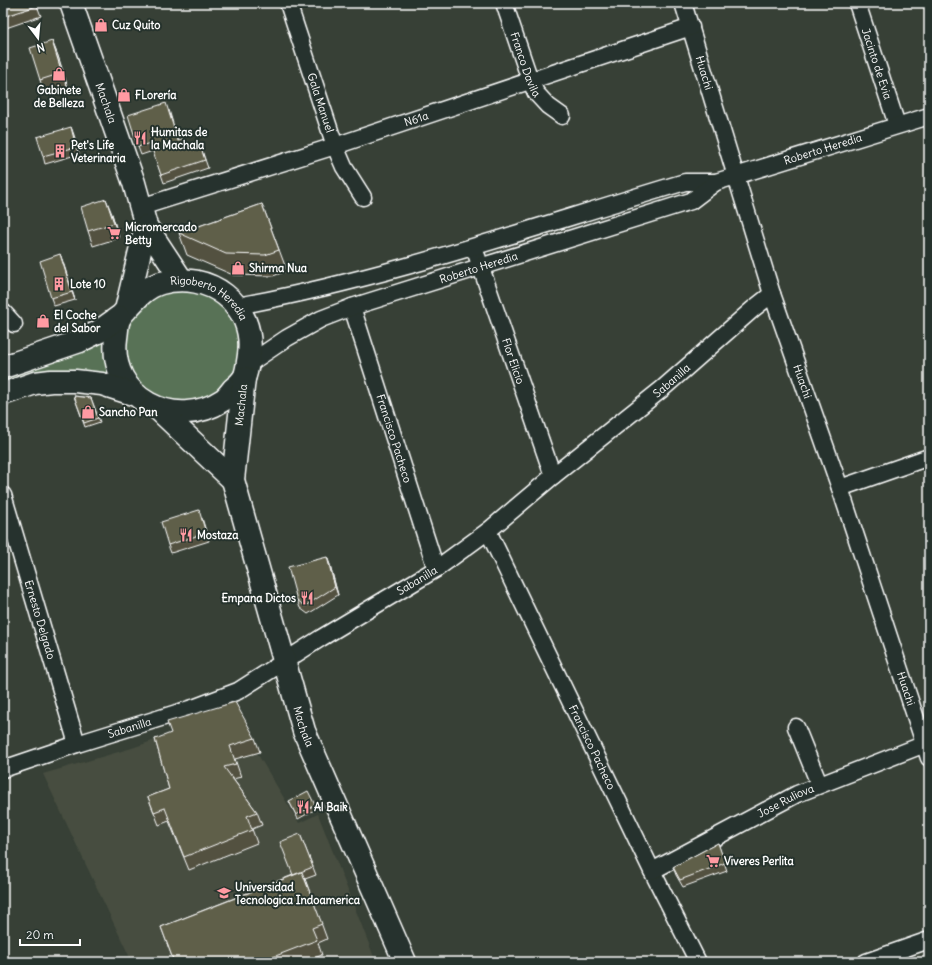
<svg xmlns="http://www.w3.org/2000/svg" width="932" height="965" viewBox="0 0 932 965" font-family="Delius,sans-serif">
	<rect width="100%" height="100%" fill="#374036"/>
	<filter id="ink" filterUnits="userSpaceOnUse"><feTurbulence type="fractalNoise" baseFrequency=".025" numOctaves="2"/><feDisplacementMap in="SourceGraphic" scale="8" xChannelSelector="R" yChannelSelector="G"/><feConvolveMatrix kernelMatrix="1 2 1 2 8 2 1 2 1" color-interpolation-filters="sRGB"/></filter>
	<g filter="url(#ink)">
		<path fill="#474d40" d="M233,713L299,823L318,814L376,962H132L43,774L132,748Z"/>
		<g fill="#597257" stroke="#acb8ab">
			<circle cx="182" cy="346" r="58"/>
			<path d="M114,327L120,382L3,391V371Z"/>
		</g>
		<g fill="none" stroke-linecap="round" stroke-linejoin="round">
			<g stroke="#fff" stroke-width="19">
				<g id="minor">
					<path id="s1" d="M288,3L335,146L344,167L363,197"/>
					<path id="s2" d="M504,3L530,80L536,93L548,106L562,116"/>
					<path id="s3" d="M683,3L772,294L840,488L929,758"/>
					<path id="s4" d="M857,3L897,125"/>
					<path id="s5" d="M141,207L335,146L691,27"/>
					<path id="s6" d="M477,256L553,476"/>
					<path id="s7" d="M237,306C390,278 536,226 685,182H716L929,116"/>
					<path id="s8" d="M352,307L436,569"/>
					<path d="M3,312L14,324"/>
					<path id="s9" d="M247,365L287,338L321,319L352,307L691,201L716,182"/>
					<path d="M840,488L929,457"/>
					<path id="s10" d="M3,495L77,744"/>
					<path id="s11" d="M488,531L652,871L698,962"/>
					<path d="M796,727L819,784"/>
					<path id="s12" d="M3,769L77,744L196,707L238,691L321,638L436,569L488,531L553,476L662,389L753,309L772,294"/>
					<path id="s13" d="M652,871L797,794L925,744"/>
					<path d="M866,962L929,940"/>
				</g>
			</g>
			<g stroke="#fff" stroke-width="25">
				<g id="secondary">
					<path id="s14" d="M71,3L134,183L146,226L181,279"/>
					<path id="s15" d="M126,310C136,299 146,287 161,283C208,270 256,304 249,355C248,362 247,372 244,378C241,382 237,386 233,389C230,393 227,397 223,400C175,432 108,398 116,338C118,325 116,320 126,310L146,226"/>
					<path d="M3,367L80,341L98,332L119,317"/>
					<path id="s16" d="M244,378L233,480L304,731L405,962"/>
					<path d="M3,394L35,383L51,381H75L102,384L136,395"/>
					<path d="M159,410L233,480"/>
				</g>
			</g>
			<use href="#minor" stroke="#26332d" stroke-width="16"/>
			<use href="#secondary" stroke="#26332d" stroke-width="22"/>
		</g>
		<g fill="#525140" stroke="#fff">
			<path d="M3,3H36L41,16L3,29Z"/>
			<path d="M52,41L58,56L68,88L45,95L40,80Z"/>
			<path d="M3,103L8,117L3,119Z"/>
			<path d="M169,110L178,140L187,146L199,142L208,168L164,183L153,151L141,155L138,147Z"/>
			<path d="M71,127L79,154L45,164L43,156Z"/>
			<path d="M262,204L287,271L273,276L233,275L187,255L179,233Z"/>
			<path d="M112,214L119,238L93,246L88,231Z"/>
			<path d="M60,254L75,300L54,306L51,298Z"/>
			<path d="M74,396L91,398L100,422L85,427Z"/>
			<path d="M202,518L209,541L171,553L168,545Z"/>
			<path d="M327,557L330,565L338,595L308,614L300,608L297,600Z"/>
			<path d="M255,738L260,752L235,759L241,777L233,779L257,812L262,825L252,829L257,843L189,870L169,821L159,825L148,797L169,789L155,739Z"/>
			<path d="M289,801L315,805L316,809L298,819Z"/>
			<path d="M300,834L316,875L305,879L327,939L318,943L322,955L304,962H174L161,927L293,875Z"/>
			<path d="M718,843L727,871L683,887L676,875L673,867Z"/>
		</g>
		<g fill="#424234" stroke="#fff">
			<path d="M52,41L58,56L68,88L62,73Z"/>
			<path d="M71,127L74,135L79,154L76,147Z"/>
			<path d="M106,199L112,214L119,238Z"/>
			<path d="M60,254L63,262L75,300L72,292Z"/>
			<path d="M327,557L330,565L338,595L335,587Z"/>
		</g>
		<g fill="#5f5e4a" stroke="#fff">
			<path d="M3,3H36L37,6L3,17Z"/>
			<path d="M52,41L62,73L40,80L30,48Z"/>
			<path d="M3,103L5,109L3,110Z"/>
			<path d="M166,103L178,141L184,138L187,146L199,142L205,160L161,175L150,143L138,147L128,115Z"/>
			<path d="M71,127L76,147L43,156L37,137Z"/>
			<path d="M106,199L114,223L88,231L81,207Z"/>
			<path d="M262,204L279,250L265,255L226,254L179,233Z"/>
			<path d="M60,254L72,292L51,298L40,261Z"/>
			<path d="M74,396L91,398L98,418L84,423Z"/>
			<path d="M199,510L206,533L168,545L161,522Z"/>
			<path d="M327,557L335,587L305,606L297,600L288,567Z"/>
			<path d="M235,702L255,738L230,746L236,764L224,767L257,812L247,816L252,830L184,857L165,808L154,812L148,797L169,789L155,739L171,733L167,722Z"/>
			<path d="M308,791L315,805L296,815L289,801Z"/>
			<path d="M300,834L313,867L293,875L280,842Z"/>
			<path d="M718,843L725,863L680,880L673,867Z"/>
			<path d="M302,872L322,924L312,928L317,940L260,962H174L161,927Z"/>
		</g>
	</g>
	<defs>
		<g id="shop-bare" transform="scale(1.08)"><path d="M-5-2.5h2.3a2.7 3.5 0 0 1 5.4 0H5L5.5 6h-11ZM-1.5-2.5h3a1.5 2.3 0 0 0-3 0Z" fill="#ff9aa2" stroke="#26332d" stroke-width="2.5" paint-order="stroke"/></g>
		<g id="restaurant-bare" transform="scale(1.08)"><path d="M-5-6h1v4h1v-4h1v4h1v-4h1v5L-1.5 .5V6h-2V.5L-5-1ZM5-6V6H3V1.5H1.5Q1.5-4 5-6Z" fill="#ff9aa2" stroke="#26332d" stroke-width="2.5" paint-order="stroke"/></g>
		<g id="building-bare" transform="scale(1.08)"><path d="M-4-6H4V6H1V3H-1V6H-4ZM-2.5-4.3h1.7v1.8h-1.7ZM.8-4.3h1.7v1.8H.8ZM-2.5-1h1.7V.8h-1.7ZM.8-1h1.7V.8H.8Z" fill="#ff9aa2" stroke="#26332d" stroke-width="2.5" paint-order="stroke"/></g>
		<g id="supermarket-bare" transform="scale(1.08)"><path d="M-6-5.5h2.5l.6 2H6L4.5 2H-2.5L-4.4-4H-6ZM-1.5 3.2a1.3 1.3 0 1 0 .1 0ZM3 3.2a1.3 1.3 0 1 0 .1 0Z" fill="#ff9aa2" stroke="#26332d" stroke-width="2.5" paint-order="stroke"/></g>
		<g id="university-bare" transform="scale(1.08)"><path d="M0-5L7-2L0 1L-7-2ZM-4 1L0 2.5L4 1V4Q0 6-4 4Z" fill="#ff9aa2" stroke="#26332d" stroke-width="2.5" paint-order="stroke"/></g>
	</defs>
	<g fill-rule="evenodd">
		<use href="#shop-bare" x="101" y="25"/>
		<use href="#shop-bare" x="59" y="74"/>
		<use href="#shop-bare" x="124" y="95"/>
		<use href="#restaurant-bare" x="140" y="138"/>
		<use href="#building-bare" x="60" y="151"/>
		<use href="#supermarket-bare" x="114" y="233"/>
		<use href="#shop-bare" x="238" y="268"/>
		<use href="#building-bare" x="59" y="284"/>
		<use href="#shop-bare" x="43" y="321"/>
		<use href="#shop-bare" x="88" y="412"/>
		<use href="#restaurant-bare" x="186" y="535"/>
		<use href="#restaurant-bare" x="307" y="598"/>
		<use href="#restaurant-bare" x="303" y="807"/>
		<use href="#supermarket-bare" x="713" y="861"/>
		<use href="#university-bare" x="224" y="893"/>
	</g>
	<g text-anchor="middle" dominant-baseline="central" stroke-width="4" stroke-linejoin="round" paint-order="stroke">
		<g font-size="11" font-weight="bold" fill="#fff" stroke="#26332d" text-anchor="start">
			<text x="112" y="25">Cuz Quito</text>
			<text x="59" y="90" text-anchor="middle">Gabinete<tspan x="59" dy="13">de Belleza</tspan></text>
			<text x="135" y="95">FLorería</text>
			<text x="151" y="132">Humitas de<tspan x="151" dy="13">la Machala</tspan></text>
			<text x="71" y="145">Pet's Life<tspan x="71" dy="13">Veterinaria</tspan></text>
			<text x="125" y="227">Micromercado<tspan x="125" dy="13">Betty</tspan></text>
			<text x="249" y="268">Shirma Nua</text>
			<text x="70" y="284">Lote 10</text>
			<text x="54" y="315">El Coche<tspan x="54" dy="13">del Sabor</tspan></text>
			<text x="99" y="412">Sancho Pan</text>
			<text x="197" y="535">Mostaza</text>
			<text x="296" y="598" text-anchor="end">Empana Dictos</text>
			<text x="314" y="807">Al Baik</text>
			<text x="724" y="861">Viveres Perlita</text>
			<text x="235" y="887">Universidad<tspan x="235" dy="13">Tecnologica Indoamerica</tspan></text>
		</g>
		<g font-size="11" fill="#fff" stroke="#26332d">
			<text stroke="none"><textPath href="#s2" startOffset="65">Franco Davila</textPath></text>
			<text stroke="none"><textPath href="#s4" startOffset="64">Jacinto de Evia</textPath></text>
			<text stroke="none"><textPath href="#s3" startOffset="73">Huachi</textPath></text>
			<text stroke="none"><textPath href="#s1" startOffset="105">Gala Manuel</textPath></text>
			<text stroke="none"><textPath href="#s14" startOffset="106">Machala</textPath></text>
			<text stroke="none"><textPath href="#s5" startOffset="289">N61a</textPath></text>
			<text stroke="none"><textPath href="#s7" startOffset="608">Roberto Heredia</textPath></text>
			<text stroke="none"><textPath href="#s9" startOffset="253">Roberto Heredia</textPath></text>
			<text stroke="none"><textPath href="#s15" startOffset="99">Rigoberto Heredia</textPath></text>
			<text stroke="none"><textPath href="#s6" startOffset="111">Flor Elicio</textPath></text>
			<text stroke="none"><textPath href="#s12" startOffset="782">Sabanilla</textPath></text>
			<text stroke="none"><textPath href="#s3" startOffset="397">Huachi</textPath></text>
			<text transform="translate(241 405) rotate(-84)">Machala</text>
			<text stroke="none"><textPath href="#s8" startOffset="138">Francisco Pacheco</textPath></text>
			<text stroke="none"><textPath href="#s12" startOffset="458">Sabanilla</textPath></text>
			<text stroke="none"><textPath href="#s10" startOffset="130">Ernesto Delgado</textPath></text>
			<text stroke="none"><textPath href="#s3" startOffset="721">Huachi</textPath></text>
			<text stroke="none"><textPath href="#s16" startOffset="359">Machala</textPath></text>
			<text stroke="none"><textPath href="#s12" startOffset="133">Sabanilla</textPath></text>
			<text stroke="none"><textPath href="#s11" startOffset="240">Francisco Pacheco</textPath></text>
			<text stroke="none"><textPath href="#s13" startOffset="151">Jose Ruliova</textPath></text>
		</g>
	</g>
	<rect width="932" height="965" fill="none" stroke="#26332d" stroke-width="16"/>
	<rect x="8" y="8" width="916" height="949" fill="none" stroke="#fff" stroke-width="1.5" filter="url(#ink)"/>
	<g transform="translate(38 38) rotate(164)" stroke="#26332d" stroke-width="3" paint-order="stroke">
	<path d="M0-3L7 15L0 10L-7 15Z" fill="#ffffff"/>
	<text y="-6" font-size="11" font-weight="bold" text-anchor="middle" fill="#ffffff">N</text>
	</g>
	<path d="M20 939v6h60v-6" fill="none" stroke="#ffffff" stroke-width="2"/>
	<text x="26" y="939" font-size="12" fill="#ffffff" stroke="#26332d" stroke-width="3" paint-order="stroke">20 m</text>
</svg>
